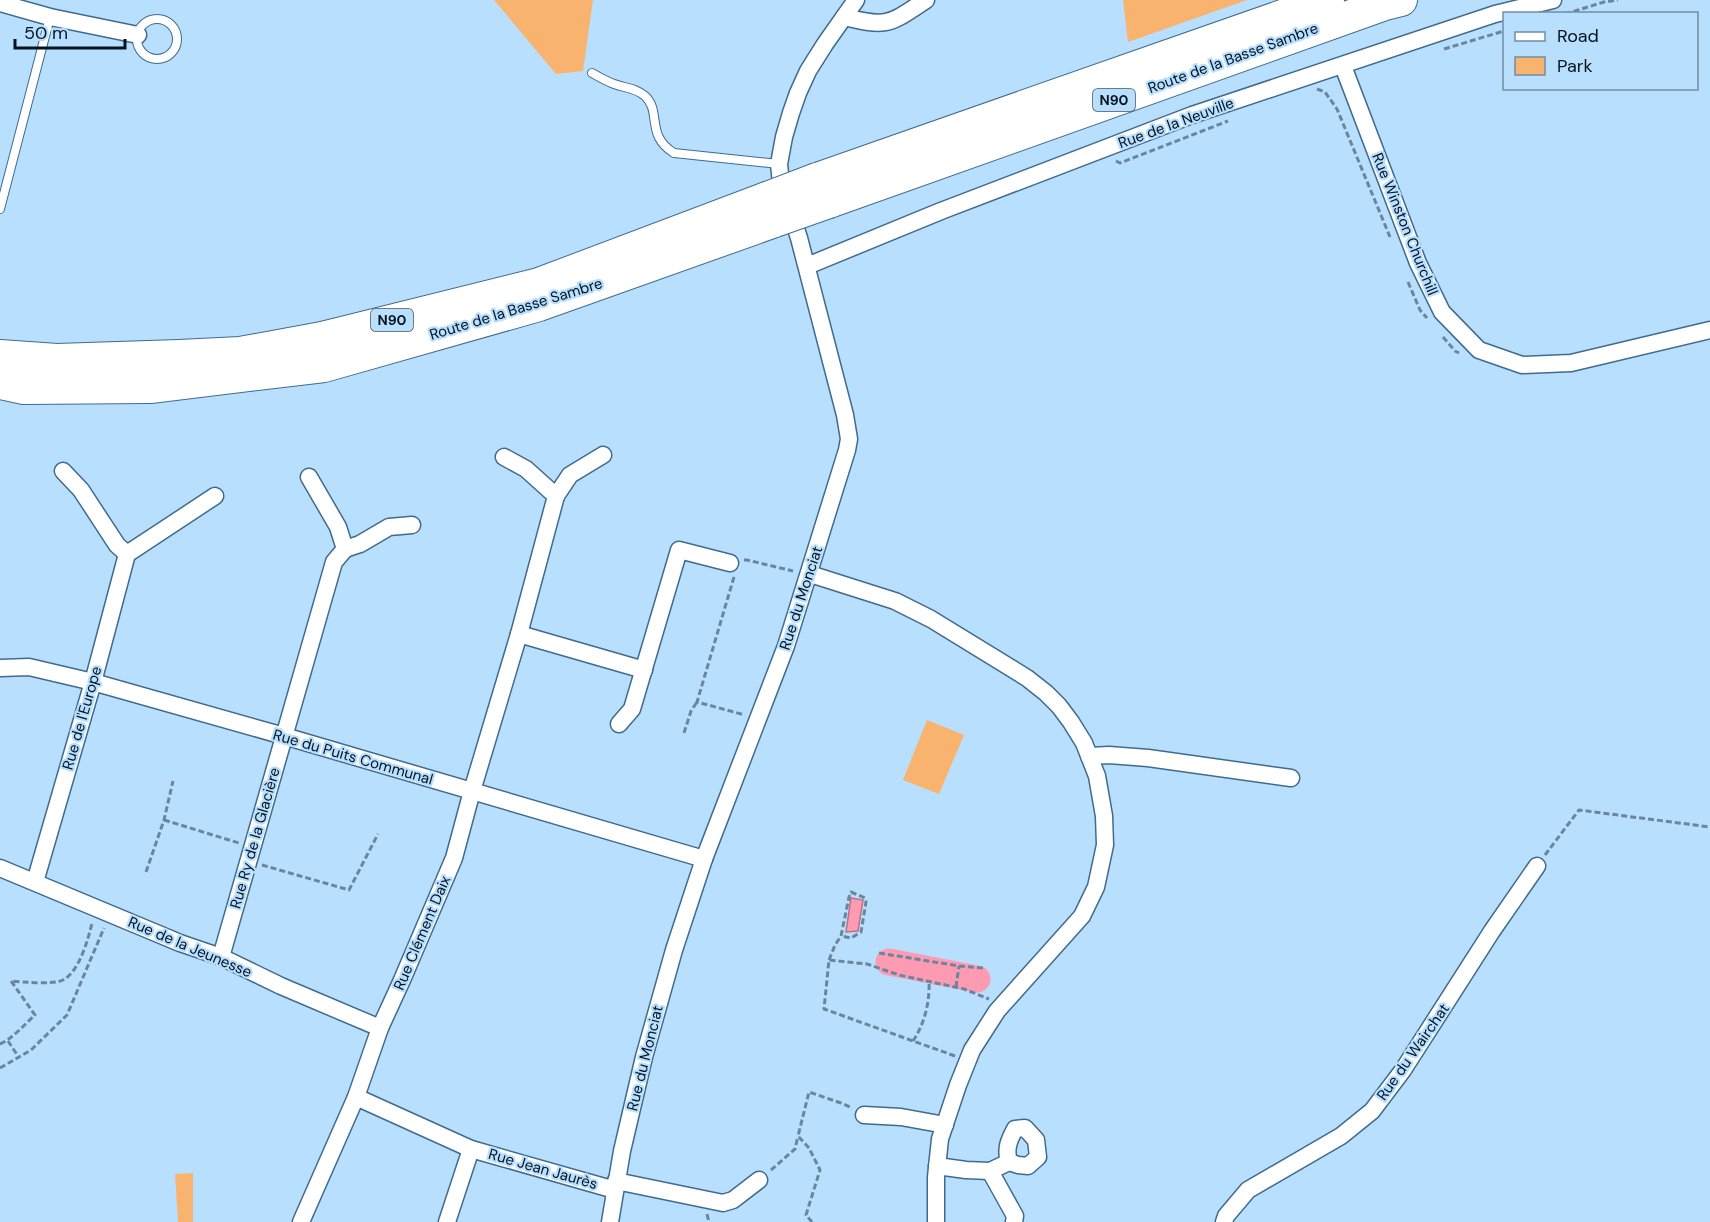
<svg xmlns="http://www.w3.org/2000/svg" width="1710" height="1222" viewBox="0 0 1710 1222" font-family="'DM Sans',sans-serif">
	<rect width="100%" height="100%" fill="#b9dffe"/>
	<g fill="#f8b36f">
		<path d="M494,0H593L583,71L556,74Z"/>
		<path d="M1123,0H1247L1128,42Z"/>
		<path d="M927,720L964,735L939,794L903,780Z"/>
		<path d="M193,1173V1222H178L175,1174Z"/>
	</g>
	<path fill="#ff9ab3" stroke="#b37287" stroke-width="1.5" d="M851,898L863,900L858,931L846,932Z"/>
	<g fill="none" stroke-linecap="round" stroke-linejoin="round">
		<path stroke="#ff9ab3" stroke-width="27" d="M889,962L977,979"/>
		<g stroke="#3f6b8e" stroke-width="10">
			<g id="lane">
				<circle cx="157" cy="39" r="20"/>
				<path d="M592,73C599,77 606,81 614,84C625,88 636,88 645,96C662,112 645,135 674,153L779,164"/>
				<path d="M0,209L50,17"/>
			</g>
		</g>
		<g stroke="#3f6b8e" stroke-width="19">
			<g id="street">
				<path d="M0,3L50,17L138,35"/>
				<path d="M844,17C889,28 889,24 926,0"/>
				<path d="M1343,66L1418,263L1442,312L1479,350L1522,365L1571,363L1710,330"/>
				<path d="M807,266L941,211L1192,115L1495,14L1553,0"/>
				<path d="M504,457L526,469L556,496L570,475L603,455"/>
				<path d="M63,471L81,490L117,545L127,554L215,496"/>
				<path d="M309,477L338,527L345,549L360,544L389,527L412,525"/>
				<path d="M810,574L895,601L931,619L1027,678L1046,693L1059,706L1071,722L1084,743L1097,776L1104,816L1105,845L1096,887L1082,916L997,1011L972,1050L958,1085L940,1139L936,1177V1222"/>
				<path d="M519,634L644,670"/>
				<path d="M0,668L29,667L93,682L284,736L704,859"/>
				<path d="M619,724L632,709L679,550L730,563"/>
				<path d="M1089,756L1109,755L1148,758L1291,778"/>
				<path d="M0,868L180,943L221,957L281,986L380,1028"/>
				<path d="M35,882L93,682L127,554"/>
				<path d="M221,957L334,562L345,549"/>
				<path d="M356,1097L471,1149L615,1190"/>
				<path d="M864,1115L901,1117L945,1125"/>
				<path d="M937,1166L966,1170L990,1171L1009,1162L1018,1165L1028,1166L1038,1157L1036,1140L1025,1128L1015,1129C1009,1140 1005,1149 1009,1162"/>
				<path d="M990,1171L1015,1216L1014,1222"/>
				<path d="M616,1181L723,1203L733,1200L759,1180"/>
				<path d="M301,1222L356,1097L380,1028L402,980L454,858L472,791L519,634L556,496"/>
				<path d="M447,1222L471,1149"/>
				<path d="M610,1222L622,1151L644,1057L674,950L704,859L786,646L847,450L849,439L845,415L799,238L781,183L779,164L784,137L791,113L798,93L808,71L825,44L856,0"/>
				<path d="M1224,1222L1226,1216L1248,1190L1341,1136L1372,1111L1403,1070L1492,931L1537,866"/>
			</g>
		</g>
		<g stroke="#3f6b8e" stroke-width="34">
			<g id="highway">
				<path d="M817,179L1328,0"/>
				<path d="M829,202L1385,4L1401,0"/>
				<path d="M0,356L57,360L179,356L240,353L322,338L539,284L767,198"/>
				<path d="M0,383L24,388L150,387L324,366L539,305L775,221"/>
			</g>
		</g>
		<g stroke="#6a869d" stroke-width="3" stroke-dasharray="6 3" stroke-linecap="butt">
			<path d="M1565,14L1604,2L1618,0"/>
			<path d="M1444,49L1504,31"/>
			<path d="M1317,89L1325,92L1337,109L1390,237"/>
			<path d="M1116,161L1120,163L1228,121"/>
			<path d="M1408,282L1420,310L1427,318"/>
			<path d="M1443,337L1455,351L1459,353"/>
			<path d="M744,560H747L793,571"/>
			<path d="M734,577L697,702L745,715"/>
			<path d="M684,733L691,711L697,702"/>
			<path d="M164,820L239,843"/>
			<path d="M1545,855L1579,810L1710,827"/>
			<path d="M262,865L349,890L378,834"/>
			<path d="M146,872L164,820L173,781"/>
			<path d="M879,953L959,966L983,968"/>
			<path d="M829,960L835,945L841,936L849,897L851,892L865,898L866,902L861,932L851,938L841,936"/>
			<path d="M956,987L959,966"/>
			<path d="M8,1041L18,1056"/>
			<path d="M913,1041C925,1023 930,1001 929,980"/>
			<path d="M0,1044C12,1039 25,1024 35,1015L11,981C23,982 53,985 63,980C79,972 88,940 92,923"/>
			<path d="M955,1056L824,1009L829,960L867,964L899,975L964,989L989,999"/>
			<path d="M0,1068L31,1050L67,1015L104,928"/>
			<path d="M771,1170L795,1149L798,1136"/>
			<path d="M707,1214L709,1222"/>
			<path d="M812,1222L806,1215L820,1170L809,1148L798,1136L809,1092L841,1103L852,1108"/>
		</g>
		<use href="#lane" stroke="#fff" stroke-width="8"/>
		<use href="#street" stroke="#fff" stroke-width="16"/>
		<use href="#highway" stroke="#fff" stroke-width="32"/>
		<g stroke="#3f6b8e" stroke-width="34" stroke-linecap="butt">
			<g id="highway-bridge">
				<path d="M767,198L817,179"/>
				<path d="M775,221L829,202"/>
			</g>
		</g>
		<use href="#highway-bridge" stroke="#fff" stroke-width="32"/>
	</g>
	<g text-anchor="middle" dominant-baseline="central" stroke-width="4.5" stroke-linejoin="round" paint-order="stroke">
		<g fill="#b9dffe" stroke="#3a5063" stroke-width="1.5">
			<rect x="1093" y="89" width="42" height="22" rx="4.5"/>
			<rect x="371" y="309" width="42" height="22" rx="4.5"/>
		</g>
		<g font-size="14" font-weight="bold" fill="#031320">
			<text x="1114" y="100">N90</text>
			<text x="392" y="320">N90</text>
		</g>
		<g font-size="15" fill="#031320" stroke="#b9dffe">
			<text transform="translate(1233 58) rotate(-20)">Route de la Basse Sambre</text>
			<text transform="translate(1176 123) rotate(-20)">Rue de la Neuville</text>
			<text transform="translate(1405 224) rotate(68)">Rue Winston Churchill</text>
			<text transform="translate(516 309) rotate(-17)">Route de la Basse Sambre</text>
			<text transform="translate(801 598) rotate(-72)">Rue du Monciat</text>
			<text transform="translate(82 718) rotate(-74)">Rue de l'Europe</text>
			<text transform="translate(353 757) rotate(16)">Rue du Puits Communal</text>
			<text transform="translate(255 838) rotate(-74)">Rue Ry de la Glacière</text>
			<text transform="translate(422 933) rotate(-67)">Rue Clément Daix</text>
			<text transform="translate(190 947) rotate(23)">Rue de la Jeunesse</text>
			<text transform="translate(1413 1052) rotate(-55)">Rue du Wairchat</text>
			<text transform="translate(645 1058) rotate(-76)">Rue du Monciat</text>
			<text transform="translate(543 1169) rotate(16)">Rue Jean Jaurès</text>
		</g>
	</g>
	<rect x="1503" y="12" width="195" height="78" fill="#b9dffe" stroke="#708da5" stroke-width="1.5"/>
	<rect x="1515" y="32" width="30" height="9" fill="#ffffff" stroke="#708da5" stroke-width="1.5"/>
	<text x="1557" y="42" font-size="18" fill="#031320">Road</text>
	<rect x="1515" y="57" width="30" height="18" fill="#f8b36f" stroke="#708da5" stroke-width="1.5"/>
	<text x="1557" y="72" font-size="18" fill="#031320">Park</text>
	<path d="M15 39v9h110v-9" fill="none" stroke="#031320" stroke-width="3"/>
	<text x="24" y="39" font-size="18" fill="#031320" stroke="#b9dffe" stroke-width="4.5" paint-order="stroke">50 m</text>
</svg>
